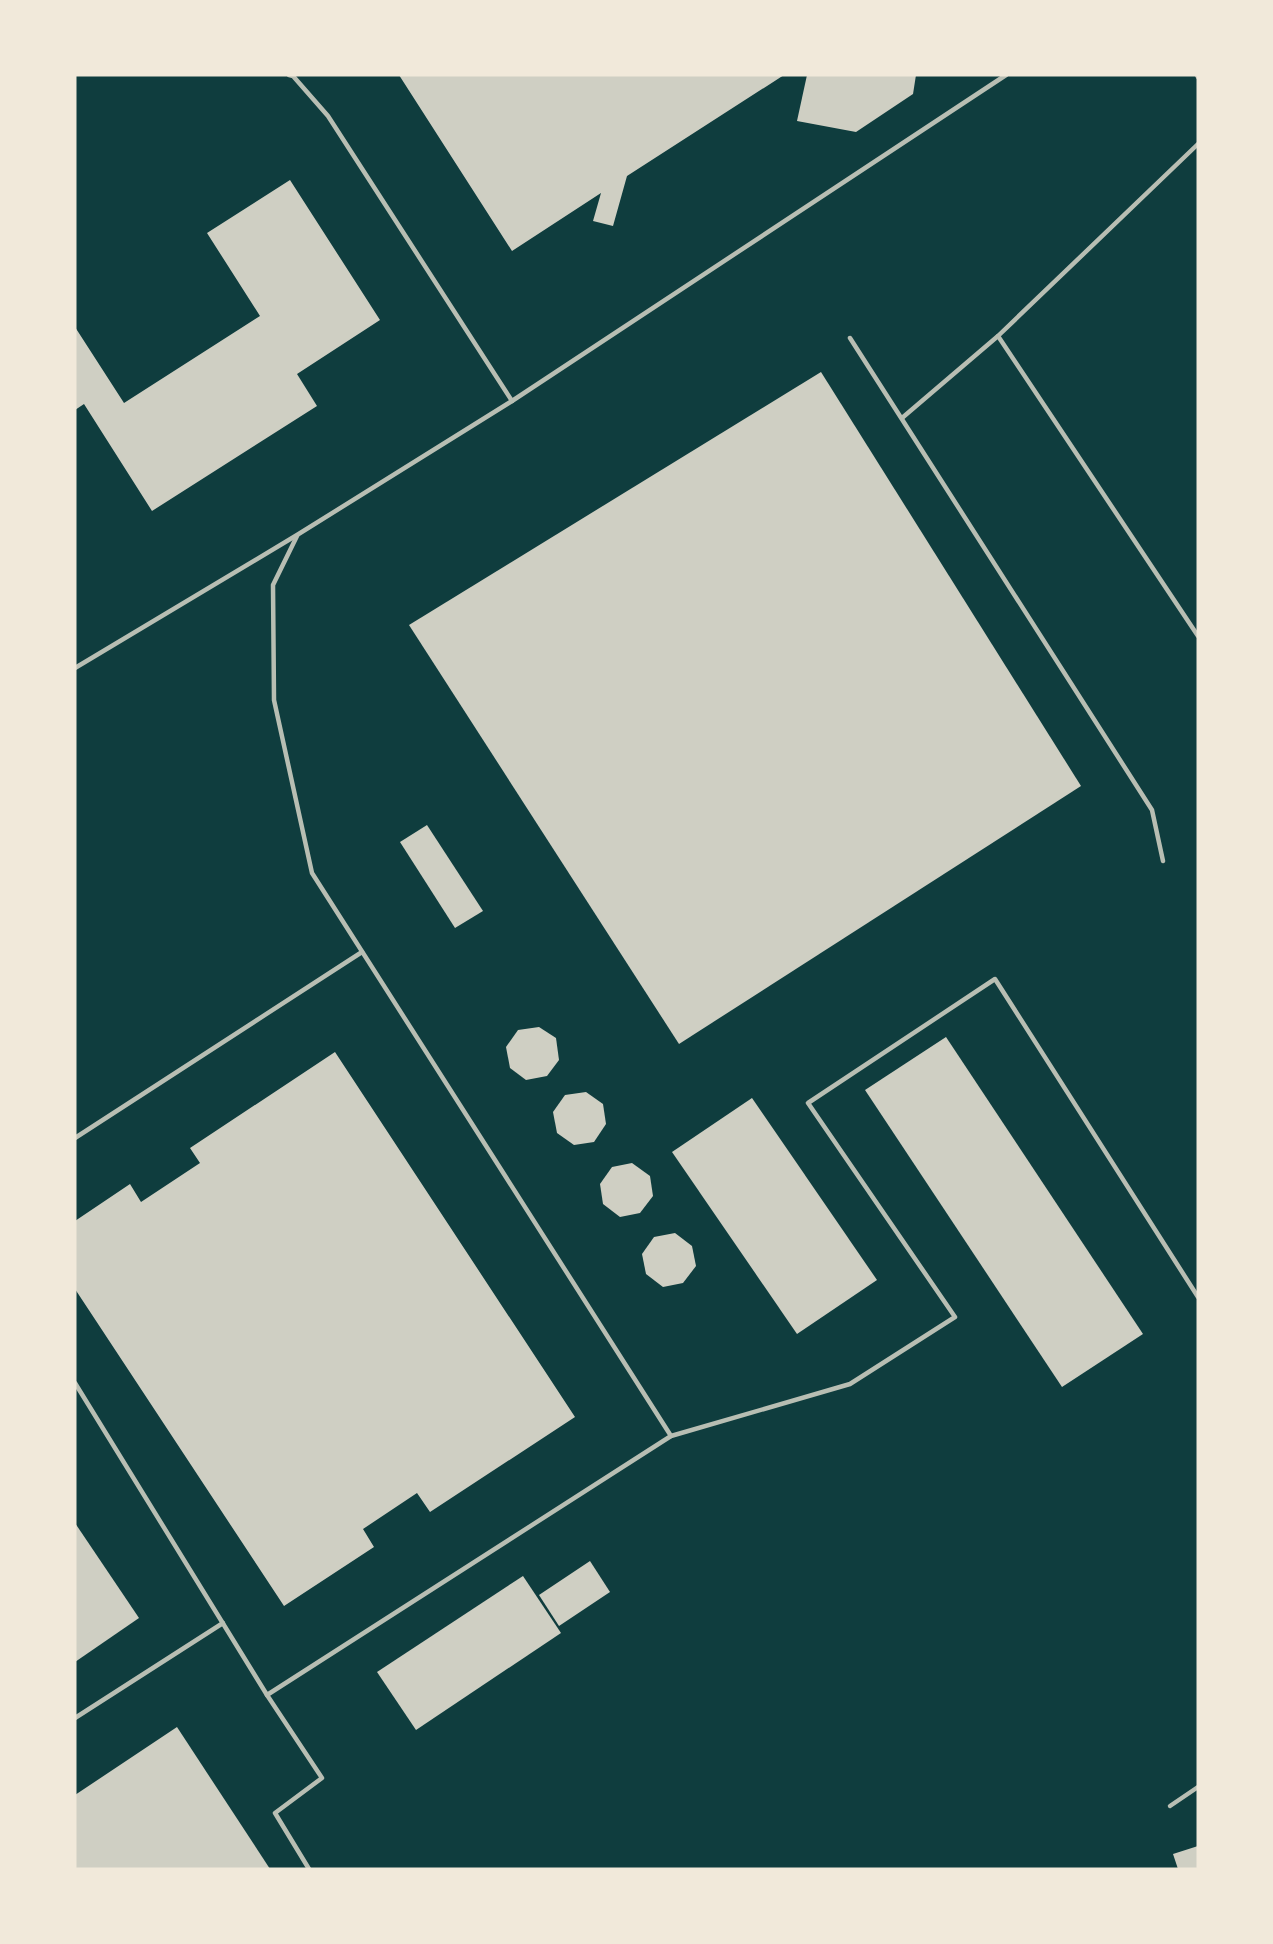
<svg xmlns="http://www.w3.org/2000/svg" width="1273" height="1944" viewBox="0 0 1273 1944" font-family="Rubik,sans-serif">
	<rect width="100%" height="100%" fill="#0f3d3e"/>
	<g fill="#cfcfc3">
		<path d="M399,75H784L627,176L613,226L593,221L601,193L512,251Z"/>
		<path d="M807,75H916L913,94L856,132L797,121Z"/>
		<path d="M290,180L380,320L297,374L317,406L152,511L84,404L75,410V327L124,403L260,316L207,233Z"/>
		<path d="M821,372L1081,786L679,1044L409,625Z"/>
		<path d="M427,825L483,911L455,928L400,842Z"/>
		<path d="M539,1027L556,1038L559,1060L547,1076L526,1080L510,1068L506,1047L518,1030Z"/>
		<path d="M946,1037L1143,1334L1062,1387L865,1090Z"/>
		<path d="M335,1052L575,1417L430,1512L417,1493L363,1529L374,1547L284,1606L75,1289V1221L130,1184L141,1202L200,1163L190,1148Z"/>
		<path d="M586,1092L603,1104L606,1124L594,1142L574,1145L557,1133L553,1112L565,1095Z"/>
		<path d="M752,1098L877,1280L797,1334L672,1152Z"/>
		<path d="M632,1163L650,1176L653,1196L640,1213L620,1217L603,1204L600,1184L612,1167Z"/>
		<path d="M675,1233L692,1246L696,1266L683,1283L663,1287L646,1274L642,1254L654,1237Z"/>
		<path d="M75,1523L139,1618L75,1662Z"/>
		<path d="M590,1561L610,1592L559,1626L539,1595Z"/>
		<path d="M523,1576L561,1633L416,1730L377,1672Z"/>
		<path d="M177,1727L270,1869H75V1795Z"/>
		<path d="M1198,1846V1869H1178L1173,1854Z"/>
	</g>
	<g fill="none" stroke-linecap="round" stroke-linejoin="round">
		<g stroke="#b8beb3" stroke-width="4.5">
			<path d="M289,75L293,76L328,116L512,401"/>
			<path d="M1197,75L1198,77"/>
			<path d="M998,336L1198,636"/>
			<path d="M850,338L1152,810L1163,861"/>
			<path d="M902,418L998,336L1198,144"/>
			<path d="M297,536L273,585L274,700L312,873L671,1436"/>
			<path d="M75,668L297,535L512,401L1006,75"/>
			<path d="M75,1138L362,952"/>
			<path d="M75,1383L267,1695L671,1436L850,1384L955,1317L808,1103L995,979L1198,1297"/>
			<path d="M267,1695L322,1778L275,1813L309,1869"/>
			<path d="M75,1718L223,1623"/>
			<path d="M1170,1806L1198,1787"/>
		</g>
	</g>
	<rect width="1273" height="1944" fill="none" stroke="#f1e9da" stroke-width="153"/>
</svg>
